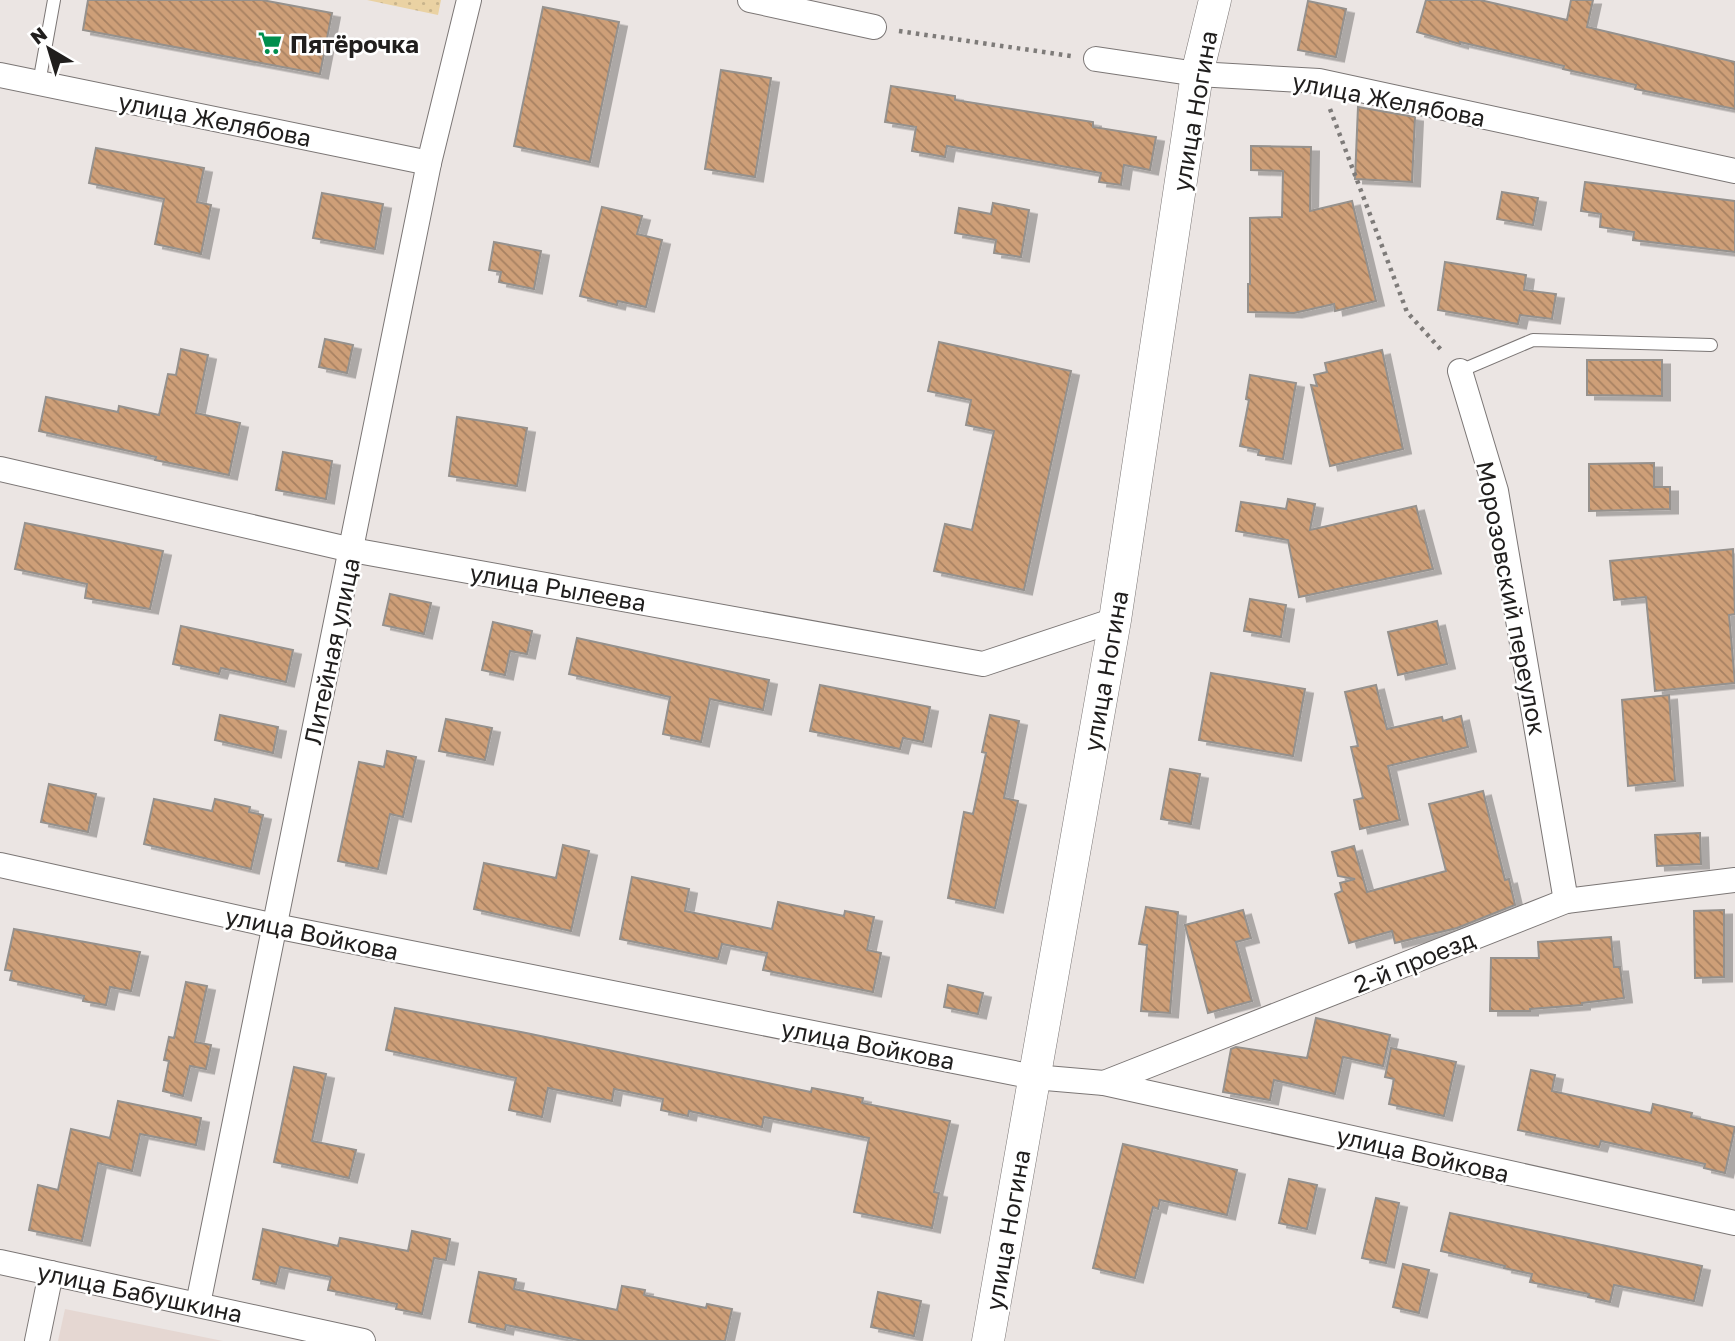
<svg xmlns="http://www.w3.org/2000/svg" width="1735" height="1341" viewBox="0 0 1735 1341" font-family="'Golos Text',sans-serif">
	<defs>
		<pattern id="park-dots" width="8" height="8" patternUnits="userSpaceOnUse" patternTransform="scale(1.75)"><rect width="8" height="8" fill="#ead2a3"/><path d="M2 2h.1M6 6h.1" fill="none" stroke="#c8b48c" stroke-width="1.8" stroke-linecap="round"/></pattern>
		<pattern id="building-back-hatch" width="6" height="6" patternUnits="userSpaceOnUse" patternTransform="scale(1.75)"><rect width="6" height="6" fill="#ce9f78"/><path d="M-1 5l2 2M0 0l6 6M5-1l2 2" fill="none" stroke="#a78162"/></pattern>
		<filter id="shadow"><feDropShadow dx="8" dy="4.5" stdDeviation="0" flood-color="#0004"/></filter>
	</defs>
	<rect width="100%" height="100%" fill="#ebe5e3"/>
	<path fill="#e5d7d2" d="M65,1309L223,1341H58Z"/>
	<path fill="url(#park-dots)" d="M367,0H441L438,15Z"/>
	<g fill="url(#building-back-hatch)" stroke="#95918d" stroke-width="2" filter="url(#shadow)">
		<path d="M88,0H262L332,13L320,74L83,30Z"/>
		<path d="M1426,0H1480L1567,20L1571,0H1593L1587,27L1735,62V109L1635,89L1636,85L1563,69L1564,66L1460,42V44L1417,32Z"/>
		<path d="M1308,1L1346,9L1336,57L1298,50Z"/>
		<path d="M543,7L619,22L590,162L514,146Z"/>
		<path d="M721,70L771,78L755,177L705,169Z"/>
		<path d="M891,86L955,96V100L1093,122V127L1156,137L1150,170L1124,165L1121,185L1099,182L1101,173L947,146L945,157L912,151L916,127L885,122Z"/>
		<path d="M1358,107L1415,117L1412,182L1355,179Z"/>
		<path d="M1251,146L1311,147L1310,211L1352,201L1376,301L1335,311L1334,304L1294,313L1248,312V284H1250V218L1282,217L1283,171L1251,170Z"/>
		<path d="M96,148L204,168L197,202L211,205L201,254L155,244L164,199L89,183Z"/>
		<path d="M1585,182L1735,201V252L1633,240L1634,232L1600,227L1601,214L1581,211Z"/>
		<path d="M1502,192L1538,198L1533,225L1497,219Z"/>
		<path d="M322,193L383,204L375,249L313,238Z"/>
		<path d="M993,203L1029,210L1021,257L994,253L996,240L955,233L959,208L991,214Z"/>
		<path d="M602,207L642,216L637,234L662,240L646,307L618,301L617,305L580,296Z"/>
		<path d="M494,242L541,251L534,289L499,282L501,272L489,270Z"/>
		<path d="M1445,262L1526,275L1524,290L1556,294L1552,319L1520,315L1518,324L1438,310Z"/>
		<path d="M325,339L353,345L347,373L319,367Z"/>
		<path d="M939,342L1071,371L1024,590L934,571L945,524L972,530L994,431L966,425L971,400L928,391Z"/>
		<path d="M181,349L208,355L196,413L240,423L229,475L155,460L156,457L39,431L46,397L118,412L119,406L159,415L168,374L176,375Z"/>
		<path d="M1382,350L1403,449L1330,466L1311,385L1317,386L1314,375L1327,372L1325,363Z"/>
		<path d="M1587,360H1662V396L1587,395Z"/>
		<path d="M1250,375L1296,383L1283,459L1258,455L1259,450L1240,446L1249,400L1246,399Z"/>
		<path d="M457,417L527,428L517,486L449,476Z"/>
		<path d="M283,452L332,461L326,499L276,490Z"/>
		<path d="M1654,463V487H1670V509L1589,511V464Z"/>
		<path d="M1288,499L1315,504L1310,530L1416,506L1433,569L1299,597L1288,540L1236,531L1241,502L1286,509Z"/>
		<path d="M25,523L163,551L150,609L85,598L87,584L15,569Z"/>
		<path d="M1733,549L1735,614L1729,615L1735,683L1655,691L1646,597L1614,600L1610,561Z"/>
		<path d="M390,594L431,603L424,634L383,625Z"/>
		<path d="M1250,599L1286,605L1281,637L1244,631Z"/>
		<path d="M1437,621L1447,664L1398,675L1388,632Z"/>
		<path d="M493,622L532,631L527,654L510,651L505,675L482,670Z"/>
		<path d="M181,626L293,650L286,682L221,668L219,674L173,664Z"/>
		<path d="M577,638L769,680L763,710L710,699L701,742L663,734L670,697L569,674Z"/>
		<path d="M1211,673L1305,689L1293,756L1199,740Z"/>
		<path d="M820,685L930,707L923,742L903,738L900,749L810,731Z"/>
		<path d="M1376,685L1387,729L1442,717L1443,721L1461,716L1468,747L1388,766L1400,820L1360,829L1354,800L1363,798L1351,747L1358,746L1345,692Z"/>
		<path d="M1669,695L1675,781L1628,786L1622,700Z"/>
		<path d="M220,715L278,727L273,753L215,740Z"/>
		<path d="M990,715L1019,721L1004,798L1018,801L995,908L948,898L964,812L973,814L986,753L982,752Z"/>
		<path d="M446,719L492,728L485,760L439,751Z"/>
		<path d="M387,751L416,757L403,817L390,814L378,869L338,861L359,762L384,767Z"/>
		<path d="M1170,769L1200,774L1191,824L1161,819Z"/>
		<path d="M49,784L96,794L88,832L41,822Z"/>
		<path d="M1483,791L1505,880L1509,879L1515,905L1457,928L1395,943L1392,931L1349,943L1335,894L1342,891L1340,883L1355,879L1338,876L1332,852L1354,846L1367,892L1446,871L1429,804Z"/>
		<path d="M154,799L212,811L215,799L250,807L249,812L263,815L251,869L144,844Z"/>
		<path d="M1700,833L1701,864L1657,866L1655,835Z"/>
		<path d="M563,845L589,851L571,931L474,909L484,863L556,878Z"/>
		<path d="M632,877L689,889L685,911L772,929L778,902L844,916L845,911L874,917L867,950L881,953L873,992L763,970L767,953L722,944L718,959L620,939Z"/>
		<path d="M1146,907L1178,912L1170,1013L1141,1011L1147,945L1139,944Z"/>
		<path d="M1243,910L1251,938L1236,942L1252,1001L1208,1013L1185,925Z"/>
		<path d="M1724,910V977L1695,978L1694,911Z"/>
		<path d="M14,929L140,952L131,991L110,987L106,1005L83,1001L84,996L10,980L12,971L5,970Z"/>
		<path d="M1611,937L1614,967H1620L1624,998L1582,1003V1005L1530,1009V1011H1490L1491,958H1539L1538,942Z"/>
		<path d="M186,982L207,986L195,1042L211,1045L206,1069L190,1066L183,1096L163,1091L169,1061L164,1060L169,1037L174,1038Z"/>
		<path d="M948,985L983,993L978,1014L944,1007Z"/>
		<path d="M395,1008L526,1033L811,1092L812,1088L863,1098L862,1103L950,1121L934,1192L939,1193L932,1228L854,1212L869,1138L764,1117L762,1127L689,1111L688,1116L661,1110L663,1099L614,1089L612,1101L548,1088L542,1117L509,1110L516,1078L386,1050Z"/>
		<path d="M1316,1018L1390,1035L1383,1066L1343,1057L1335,1094L1274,1080L1270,1100L1223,1092L1231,1049L1236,1047L1307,1058Z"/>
		<path d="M1391,1048L1456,1062L1444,1116L1389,1104L1394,1079L1385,1077Z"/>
		<path d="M294,1067L326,1074L312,1141L356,1150L349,1178L274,1162Z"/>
		<path d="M1531,1070L1555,1075L1552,1091L1651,1113L1653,1104L1692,1113L1691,1117L1735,1127L1725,1173L1704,1168L1705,1164L1601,1141L1599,1147L1518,1130Z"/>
		<path d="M118,1101L201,1118L196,1145L140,1134L132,1171L98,1163L82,1241L29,1230L38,1185L58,1190L71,1129L110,1138Z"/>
		<path d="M1123,1144L1237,1170L1227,1215L1160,1200L1158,1209L1153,1207L1135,1278L1093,1268Z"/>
		<path d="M1289,1179L1317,1185L1307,1229L1279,1223Z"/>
		<path d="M1376,1198L1399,1203L1386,1263L1362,1258Z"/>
		<path d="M1450,1213L1702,1266L1694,1301L1614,1285L1610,1302L1588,1297L1589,1294L1530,1282L1532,1274L1504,1268L1505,1266L1441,1251Z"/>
		<path d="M263,1229L338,1246L340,1238L408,1251L412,1231L450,1239L446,1260L434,1258L422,1314L396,1309L397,1304L328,1290L331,1277L280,1267L276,1284L253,1279Z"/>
		<path d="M1403,1264L1429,1270L1419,1313L1393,1307Z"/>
		<path d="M479,1272L516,1279L514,1289L617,1310L622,1286L645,1290L644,1295L706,1308L707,1304L732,1309L725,1341H583L506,1325L505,1330L469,1322Z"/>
		<path d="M878,1292L921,1301L914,1336L871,1327Z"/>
	</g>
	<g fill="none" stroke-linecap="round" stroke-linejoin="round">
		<g stroke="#7b7675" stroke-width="14">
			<g id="service">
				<path d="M39,83L54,0"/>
				<path d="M1460,371L1533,340L1711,345"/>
			</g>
		</g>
		<g stroke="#7b7675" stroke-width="26">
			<g id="minor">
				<path d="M750,0L874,27"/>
				<path d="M1096,59L1197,74L1319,81L1735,171"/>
				<path d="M0,75L429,163"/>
				<path d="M1460,371L1496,491L1566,901"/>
				<path d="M0,469L352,550L983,664L1115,620"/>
				<path d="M0,865L275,926L1034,1077L1104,1083L1735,1223"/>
				<path d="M1104,1083L1566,901L1735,880"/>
				<path d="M0,1262L363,1341"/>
				<path d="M198,1304L429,163L469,0"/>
				<path d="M37,1341L51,1273"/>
			</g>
		</g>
		<g stroke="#7b7675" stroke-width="33">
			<path id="tertiary" d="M988,1341L1115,620L1197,74L1215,0"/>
		</g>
		<g stroke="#7e7b79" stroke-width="4.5" stroke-dasharray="3.5 5" stroke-linecap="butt">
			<path d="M899,31L1071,56"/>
			<path d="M1330,109L1407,312L1443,352"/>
		</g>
		<use href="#service" stroke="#fff" stroke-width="12"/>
		<use href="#minor" stroke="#fff" stroke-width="24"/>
		<use href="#tertiary" stroke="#fff" stroke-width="32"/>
	</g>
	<defs>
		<g id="supermarket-bare" transform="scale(1.89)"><path d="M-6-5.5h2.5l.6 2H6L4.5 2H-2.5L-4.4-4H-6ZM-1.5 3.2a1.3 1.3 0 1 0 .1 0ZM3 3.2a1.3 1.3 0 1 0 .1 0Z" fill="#008e4d" stroke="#fff" stroke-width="2.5" paint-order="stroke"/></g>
	</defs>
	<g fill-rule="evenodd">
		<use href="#supermarket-bare" x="270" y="43"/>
	</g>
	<g text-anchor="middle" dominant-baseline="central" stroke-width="5" stroke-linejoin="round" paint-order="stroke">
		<g font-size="24" font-weight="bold" fill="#201e1d" stroke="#fff" text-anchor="start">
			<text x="290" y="43">Пятёрочка</text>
		</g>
		<g font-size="24" fill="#201e1d" stroke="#fff">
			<text transform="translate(1389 99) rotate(11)">улица Желябова</text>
			<text transform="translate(1194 111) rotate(-80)">улица Ногина</text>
			<text transform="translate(215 119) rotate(11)">улица Желябова</text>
			<text transform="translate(558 587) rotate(10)">улица Рылеева</text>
			<text transform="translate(1512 598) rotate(79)">Морозовский переулок</text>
			<text transform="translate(331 651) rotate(-78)">Литейная улица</text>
			<text transform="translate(1105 671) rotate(-80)">улица Ногина</text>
			<text transform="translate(312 933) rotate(12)">улица Войкова</text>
			<text transform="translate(1414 961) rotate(-22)">2-й проезд</text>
			<text transform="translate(868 1044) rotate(11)">улица Войкова</text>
			<text transform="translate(1423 1154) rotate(13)">улица Войкова</text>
			<text transform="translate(1007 1230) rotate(-80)">улица Ногина</text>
			<text transform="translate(140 1292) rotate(12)">улица Бабушкина</text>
		</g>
	</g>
	<g transform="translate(49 49) rotate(322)" stroke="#ffffff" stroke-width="5" paint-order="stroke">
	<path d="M0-5L12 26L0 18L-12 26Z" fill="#201e1d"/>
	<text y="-10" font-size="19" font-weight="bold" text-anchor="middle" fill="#201e1d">N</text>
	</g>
</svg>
